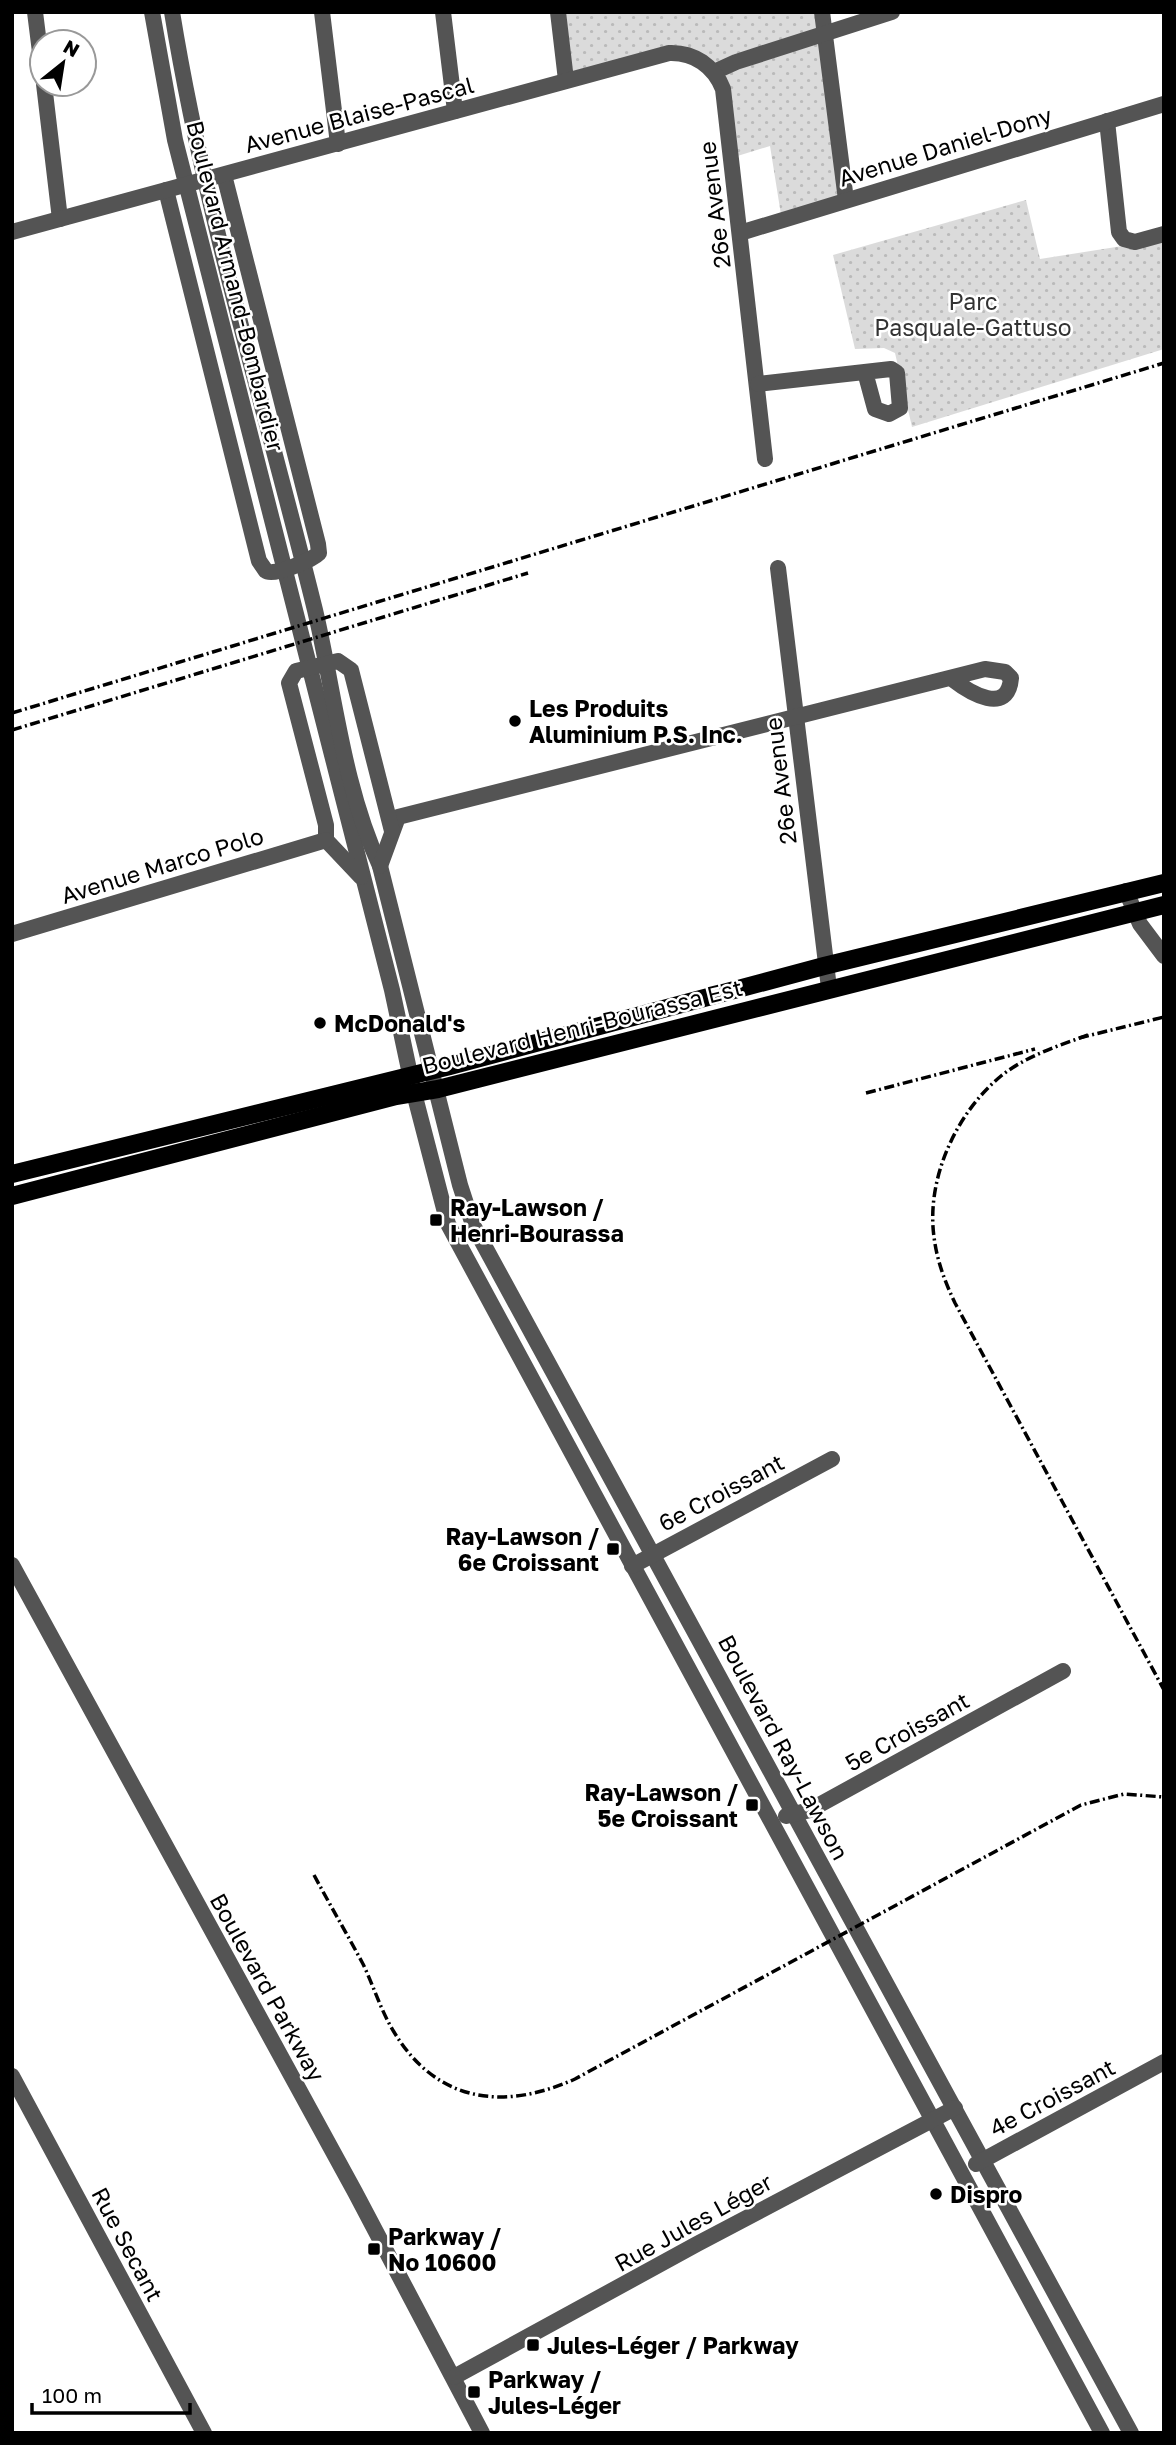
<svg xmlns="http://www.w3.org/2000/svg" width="1176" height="2445" viewBox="0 0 1176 2445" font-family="'Golos Text',sans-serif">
	<defs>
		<pattern id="grass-dots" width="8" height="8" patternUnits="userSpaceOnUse" patternTransform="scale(1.75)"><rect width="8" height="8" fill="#dbdbdb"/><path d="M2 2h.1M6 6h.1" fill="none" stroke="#bababa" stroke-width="1.8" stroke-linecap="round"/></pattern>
	</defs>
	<rect width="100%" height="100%" fill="#fff"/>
	<g fill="url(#grass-dots)">
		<path d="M558,12H822L846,200L782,221L770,146L731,158L723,89L686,54L566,80Z"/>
		<path d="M1026,200L1040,259L1135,244L1164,235V349L912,427L895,353L884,348L855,349L833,255Z"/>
	</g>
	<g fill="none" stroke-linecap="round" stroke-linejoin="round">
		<g stroke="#545454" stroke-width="16">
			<path d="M35,12L42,68"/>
			<path d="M152,12L175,140L392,990L414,1093L448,1224L1102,2433"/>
			<path d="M172,12C205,215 266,411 315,610C335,695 343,786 380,866L460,1185L473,1225L1131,2433"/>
			<path d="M322,12L338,144"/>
			<path d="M443,12L455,111"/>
			<path d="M558,12L566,80"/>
			<path d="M822,12L846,200"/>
			<path d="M714,72L736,62L892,12"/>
			<path d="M44,84L60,219"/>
			<path d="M1107,121L1119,232L1124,239L1135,242L1164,234"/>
			<path d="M166,190L259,561C260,562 265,570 266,571C273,577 312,560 319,553L318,544L224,175"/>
			<path d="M12,232L669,53C694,52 714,66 723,89L765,459"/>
			<path d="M740,233L1164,104"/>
			<path d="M758,384L891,369L897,373L900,408L889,414L875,409L865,372"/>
			<path d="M778,568L829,988"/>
			<path d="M380,866L398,817L985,669L1005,672L1011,678C1008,716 970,693 952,679"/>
			<path d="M361,877L326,840V825L289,683L296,671L338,661L351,670L392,831"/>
			<path d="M1126,891L1140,924L1164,956"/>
			<path d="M12,934L326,840"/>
			<path d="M12,1565L355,2192L482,2433"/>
			<path d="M632,1566L832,1459"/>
			<path d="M786,1816L810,1810L1063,1671"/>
			<path d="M12,2076L204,2433"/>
			<path d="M976,2164L1164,2062"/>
			<path d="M454,2377L697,2244L955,2108"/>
		</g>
		<g stroke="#000" stroke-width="18">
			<path d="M12,1174L450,1066L824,966L1164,883"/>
			<path d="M12,1196L396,1096L438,1089L1164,905"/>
		</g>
		<g stroke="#000" stroke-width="3.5" stroke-dasharray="10 3.5 2 3.5" stroke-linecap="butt">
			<path d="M12,713L1164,363"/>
			<path d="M12,730L528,573"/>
			<path d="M1088,1035C1058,1046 1026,1056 1001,1076C956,1113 926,1179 934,1237C937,1261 945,1282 955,1303L1164,1690"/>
			<path d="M1079,1038L1164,1017"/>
			<path d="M866,1093L1035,1049"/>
			<path d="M314,1875C330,1905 347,1934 363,1964C374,1987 381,2011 394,2032C437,2103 504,2111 575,2079L1081,1805L1124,1794L1164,1797"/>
		</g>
	</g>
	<g fill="#000" stroke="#fff" stroke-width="2.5">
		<circle cx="515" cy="721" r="7"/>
		<circle cx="320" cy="1023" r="7"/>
		<rect x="429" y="1213" width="14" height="14" rx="3.5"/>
		<rect x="606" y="1542" width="14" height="14" rx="3.5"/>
		<rect x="745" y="1798" width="14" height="14" rx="3.5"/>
		<circle cx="936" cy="2194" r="7"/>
		<rect x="367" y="2242" width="14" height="14" rx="3.5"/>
		<rect x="526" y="2338" width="14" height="14" rx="3.5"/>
		<rect x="467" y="2385" width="14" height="14" rx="3.5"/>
	</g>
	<g text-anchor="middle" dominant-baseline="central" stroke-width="5" stroke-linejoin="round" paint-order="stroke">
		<g font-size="23" fill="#000" stroke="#fff">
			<text transform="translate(359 114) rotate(-15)">Avenue Blaise-Pascal</text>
			<text transform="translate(945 146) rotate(-17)">Avenue Daniel-Dony</text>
			<text transform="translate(714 205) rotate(-97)">26e Avenue</text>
			<text transform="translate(236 286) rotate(76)">Boulevard Armand-Bombardier</text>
			<text transform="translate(780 781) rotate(-97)">26e Avenue</text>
			<text transform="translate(162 865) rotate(-17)">Avenue Marco Polo</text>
			<text transform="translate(582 1026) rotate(-14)">Boulevard Henri-Bourassa Est</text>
			<text transform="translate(721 1492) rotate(-28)">6e Croissant</text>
			<text transform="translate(907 1731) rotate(-29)">5e Croissant</text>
			<text transform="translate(784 1747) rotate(62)">Boulevard Ray-Lawson</text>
			<text transform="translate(268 1987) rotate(61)">Boulevard Parkway</text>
			<text transform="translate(1052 2097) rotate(-28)">4e Croissant</text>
			<text transform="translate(693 2222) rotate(-29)">Rue Jules Léger</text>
			<text transform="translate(128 2244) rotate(62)">Rue Secant</text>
		</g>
		<g font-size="23" fill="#323232" stroke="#fff">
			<text x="973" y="301">Parc<tspan x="973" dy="26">Pasquale-Gattuso</tspan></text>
		</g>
		<g font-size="23" font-weight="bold" fill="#000" stroke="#fff" text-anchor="start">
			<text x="529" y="708">Les Produits<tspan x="529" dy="26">Aluminium P.S. Inc.</tspan></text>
			<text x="334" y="1023">McDonald's</text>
			<text x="450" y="1207">Ray-Lawson /<tspan x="450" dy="26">Henri-Bourassa</tspan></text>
			<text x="599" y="1536" text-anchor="end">Ray-Lawson /<tspan x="599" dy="26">6e Croissant</tspan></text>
			<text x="738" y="1792" text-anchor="end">Ray-Lawson /<tspan x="738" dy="26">5e Croissant</tspan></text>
			<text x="950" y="2194">Dispro</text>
			<text x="388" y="2236">Parkway /<tspan x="388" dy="26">No 10600</tspan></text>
			<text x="547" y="2345">Jules-Léger / Parkway</text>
			<text x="488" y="2379">Parkway /<tspan x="488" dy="26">Jules-Léger</tspan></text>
		</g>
	</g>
	<rect width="1176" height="2445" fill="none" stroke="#000000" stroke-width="28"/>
	<g transform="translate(63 63) rotate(30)"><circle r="33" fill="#ffffff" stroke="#999999" stroke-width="2"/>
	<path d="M0-5L12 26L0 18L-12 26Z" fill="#000000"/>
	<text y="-10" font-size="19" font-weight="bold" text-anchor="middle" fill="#000000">N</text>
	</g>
	<path d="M32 2403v10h158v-10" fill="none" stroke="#000000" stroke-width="3.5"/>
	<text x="42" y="2403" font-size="21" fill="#000000" stroke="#ffffff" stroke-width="5" paint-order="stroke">100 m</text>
</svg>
